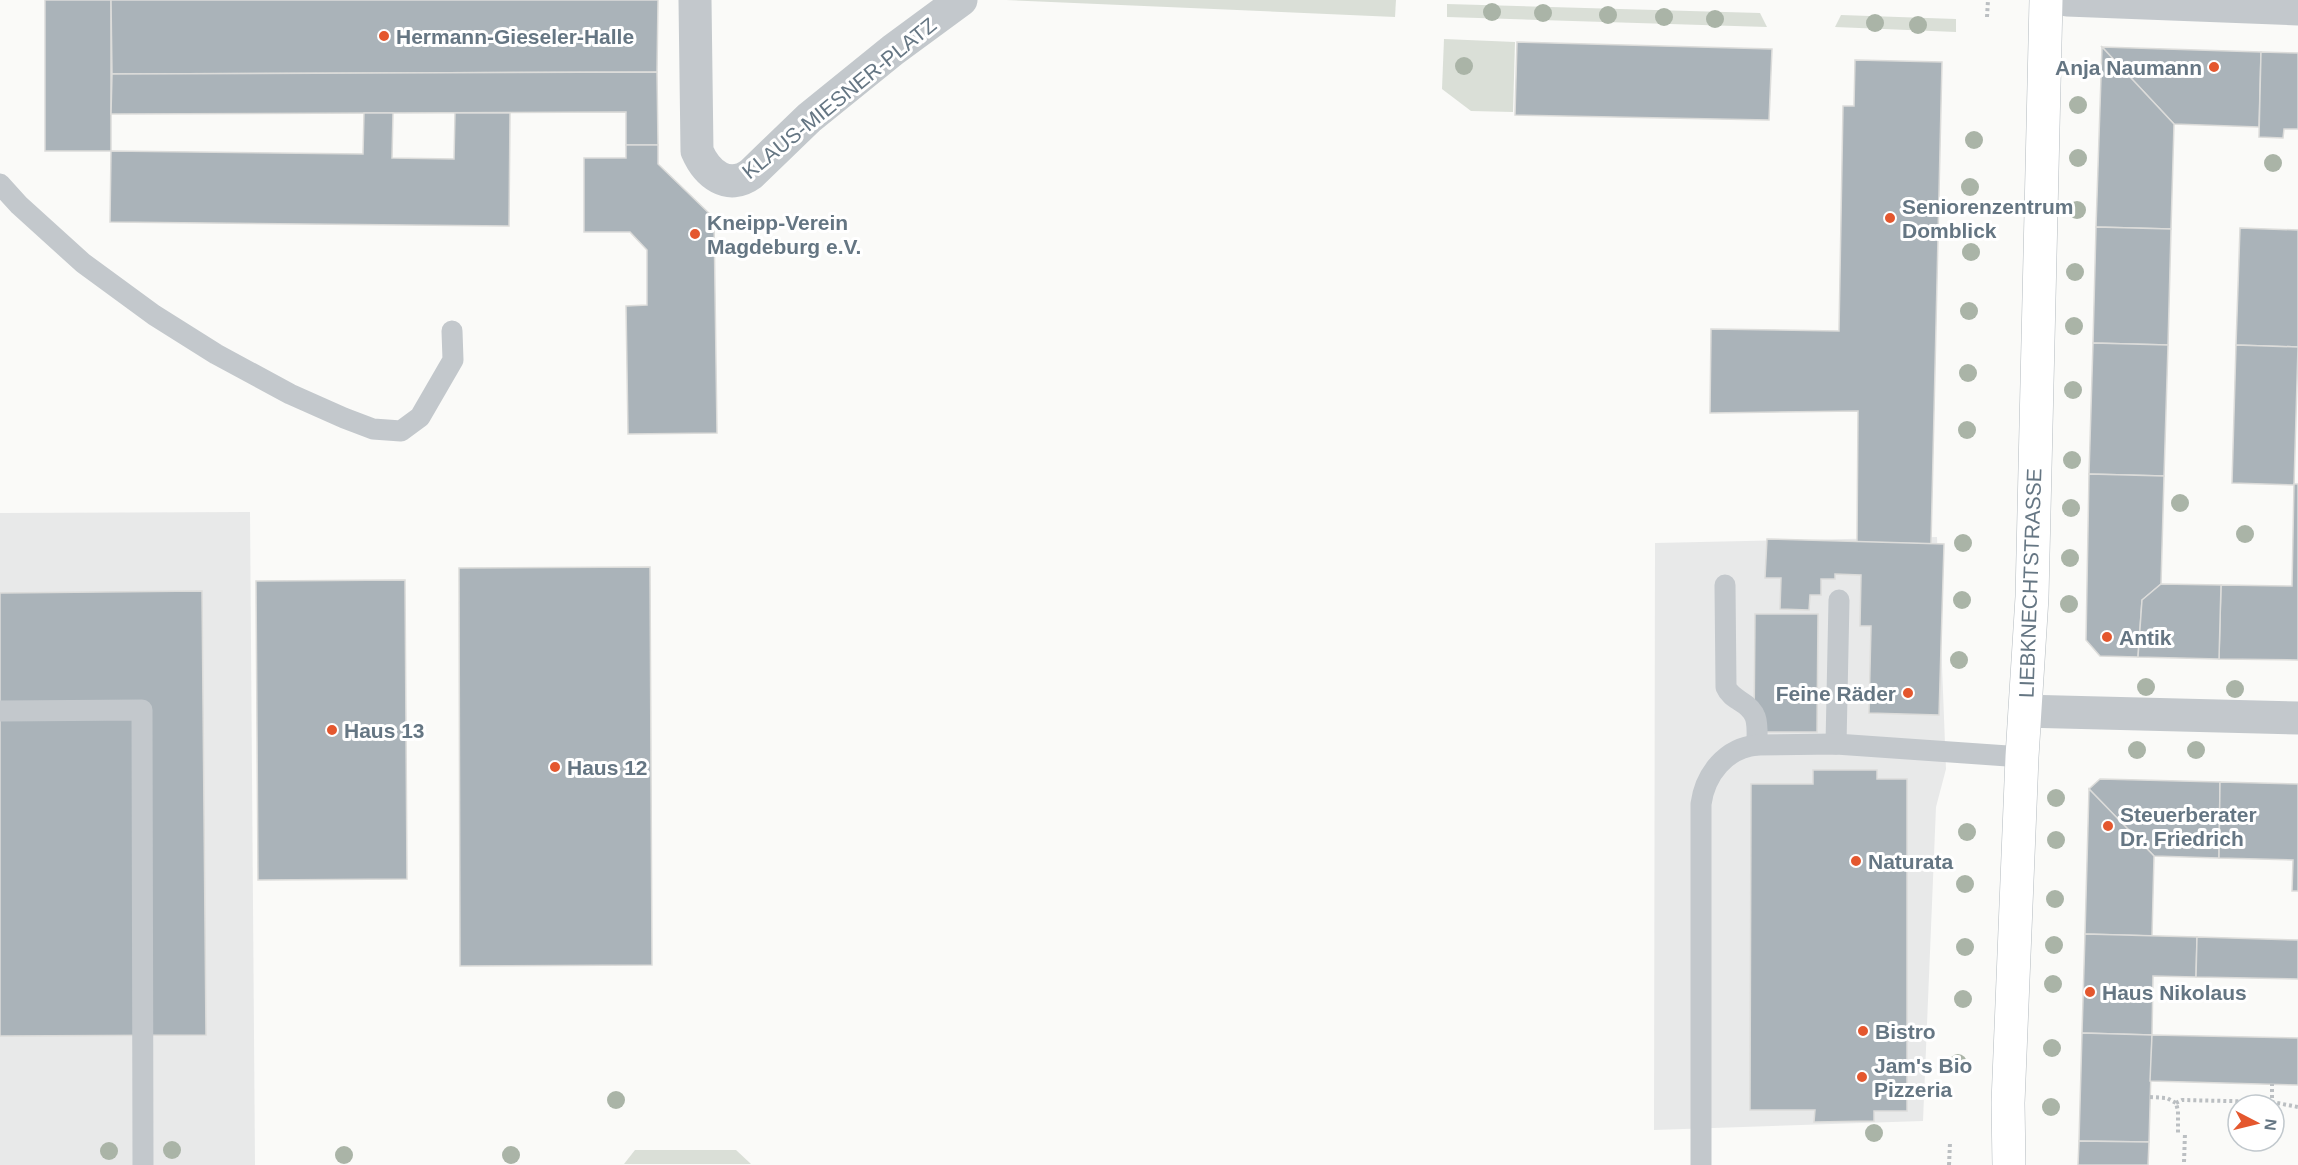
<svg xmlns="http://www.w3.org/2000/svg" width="2298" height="1165" viewBox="0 0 2298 1165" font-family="Helvetica,sans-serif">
	<rect width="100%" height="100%" fill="#fafaf8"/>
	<g fill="#e8e9e9">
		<path d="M250,512L255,1165H0V513Z"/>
		<path d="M1937,537L1946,769L1936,807L1923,1121L1654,1130L1655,543Z"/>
	</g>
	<g fill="#dadfd7">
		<path d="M1006,0H1396L1395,17Z"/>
		<path d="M1447,4L1760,13L1767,27L1447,17Z"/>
		<path d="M1841,15L1956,19V32L1835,27Z"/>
		<path d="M1444,39L1515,42L1513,112L1471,111L1442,89Z"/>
		<path d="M635,1150H736L751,1164H624Z"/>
	</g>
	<g fill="#aab3b9" stroke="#dcdcda" stroke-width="1.5">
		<rect x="45" y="0" width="66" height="151"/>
		<path d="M111,0H658L657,72L112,74Z"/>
		<path d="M1517,42L1772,49L1769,120L1515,115Z"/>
		<path d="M2102,47L2261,52L2259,127L2174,124Z"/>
		<path d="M2102,47L2174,124L2171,229L2096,227Z"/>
		<path d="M2261,52L2298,53V129H2284L2283,138L2259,137Z"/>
		<path d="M1855,60L1942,62L1931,544L1857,542L1858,411L1710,413L1711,329L1839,331L1843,106H1854Z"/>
		<path d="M657,72L658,145H626V112L111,114L112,74Z"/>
		<path d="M364,113H393L392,158L454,159L455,113H510L509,226L110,222L111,151L363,154Z"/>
		<path d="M626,145H658V164L714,218L717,433L628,434L626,306L647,305V250L630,232H584V158H626Z"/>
		<path d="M2096,227L2171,229L2168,345L2093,343Z"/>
		<path d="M2240,228L2298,230V347L2236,345Z"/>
		<path d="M2093,343L2168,345L2164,476L2089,474Z"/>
		<path d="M2236,345L2298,347L2294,485L2232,483Z"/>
		<path d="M2089,474L2164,476L2161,584L2142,600L2138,657L2100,656L2086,640Z"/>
		<path d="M2294,484H2298V660L2219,659L2221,585L2292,586Z"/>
		<path d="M1767,539L1944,544L1939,715L1869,713L1871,626H1860L1861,575L1835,574V579H1821V595H1810L1809,610L1780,609L1781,578H1765Z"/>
		<path d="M650,567L652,965L460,966L459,568Z"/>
		<path d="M405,580L407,879L258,880L256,581Z"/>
		<path d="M2161,584L2221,585L2219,659L2138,657L2142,600Z"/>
		<path d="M202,591L206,1035L0,1036V593Z"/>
		<path d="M1755,614H1818L1817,732H1754Z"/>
		<path d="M1813,770H1877V779H1907V1111H1874V1121L1814,1122L1815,1110H1750L1751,784H1813Z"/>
		<path d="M2100,779L2220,782L2219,858L2154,856L2089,789Z"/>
		<path d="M2220,782L2298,784V891H2292L2293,860L2219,858Z"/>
		<path d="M2089,789L2154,856L2152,936L2085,934Z"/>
		<path d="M2085,934L2197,937L2196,977L2153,976L2152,1035L2082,1033Z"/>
		<path d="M2197,937L2298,940V979L2196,977Z"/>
		<path d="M2082,1033L2152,1035L2149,1142L2079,1141Z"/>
		<path d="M2152,1035L2298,1038V1085L2150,1081Z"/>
		<path d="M2079,1141L2149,1142L2148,1165H2078Z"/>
	</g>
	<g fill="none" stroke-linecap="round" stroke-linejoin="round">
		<g stroke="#b3babf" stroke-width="34">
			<path id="secondary" d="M2009,1165L2008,1103L2022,757L2032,597L2046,0"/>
		</g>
		<g stroke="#bbbfc2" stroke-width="4" stroke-dasharray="3 3" stroke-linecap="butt">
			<path d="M1987,17L1988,0"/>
			<path d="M2150,1097L2167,1098L2176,1103L2178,1111V1133"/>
			<path d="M2176,1103L2182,1100L2272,1102L2298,1107"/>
			<path d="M2272,1104V1084"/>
			<path d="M2184,1162L2185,1133"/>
			<path d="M1949,1165L1950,1143"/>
		</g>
		<g stroke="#c3c8cc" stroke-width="21">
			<path d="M0,184L19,205L83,263L154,315L216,354L290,394L344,418L373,429L401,431L420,417L453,360L452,331"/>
			<path d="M1725,585L1726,687C1729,694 1734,697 1740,701C1760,713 1757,724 1757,745"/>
			<path d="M0,711L142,710L143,1165"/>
			<path d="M1836,744L1839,600"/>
			<path d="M1701,1165V804C1705,774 1726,748 1757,745L1836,744L2022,757"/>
		</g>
		<g stroke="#c3c8cc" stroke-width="33">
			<path d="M695,0L697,151C707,174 728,191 751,174L809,118L893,50L961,0"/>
			<path d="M2067,0L2298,9"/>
			<path d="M2025,711L2298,718"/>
		</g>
		<use href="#secondary" stroke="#fff" stroke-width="33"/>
	</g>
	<g fill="#aab4a7">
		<circle cx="1492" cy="12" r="9"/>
		<circle cx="1543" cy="13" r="9"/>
		<circle cx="1608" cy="15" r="9"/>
		<circle cx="1664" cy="17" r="9"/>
		<circle cx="1715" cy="19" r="9"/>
		<circle cx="1875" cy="23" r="9"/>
		<circle cx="1918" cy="25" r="9"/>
		<circle cx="1464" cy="66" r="9"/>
		<circle cx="2078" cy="105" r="9"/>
		<circle cx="1974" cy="140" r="9"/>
		<circle cx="2078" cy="158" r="9"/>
		<circle cx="2273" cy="163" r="9"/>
		<circle cx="1970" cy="187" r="9"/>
		<circle cx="2077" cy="210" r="9"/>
		<circle cx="1971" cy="252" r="9"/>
		<circle cx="2075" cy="272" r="9"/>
		<circle cx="1969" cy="311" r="9"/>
		<circle cx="2074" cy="326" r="9"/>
		<circle cx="1968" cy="373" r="9"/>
		<circle cx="2073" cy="390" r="9"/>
		<circle cx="1967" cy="430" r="9"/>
		<circle cx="2072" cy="460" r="9"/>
		<circle cx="2180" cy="503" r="9"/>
		<circle cx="2071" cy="508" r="9"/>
		<circle cx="2245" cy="534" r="9"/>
		<circle cx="1963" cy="543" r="9"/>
		<circle cx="2070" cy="558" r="9"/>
		<circle cx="1962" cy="600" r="9"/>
		<circle cx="2069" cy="604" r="9"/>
		<circle cx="1959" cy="660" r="9"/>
		<circle cx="2146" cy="687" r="9"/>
		<circle cx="2235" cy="689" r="9"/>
		<circle cx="2137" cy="750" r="9"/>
		<circle cx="2196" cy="750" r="9"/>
		<circle cx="2056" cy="798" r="9"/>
		<circle cx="1967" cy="832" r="9"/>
		<circle cx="2056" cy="840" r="9"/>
		<circle cx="1965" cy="884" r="9"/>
		<circle cx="2055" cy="899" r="9"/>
		<circle cx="2054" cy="945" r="9"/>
		<circle cx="1965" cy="947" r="9"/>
		<circle cx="2053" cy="984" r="9"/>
		<circle cx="1963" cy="999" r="9"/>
		<circle cx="2052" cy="1048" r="9"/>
		<circle cx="1958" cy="1063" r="9"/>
		<circle cx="616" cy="1100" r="9"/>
		<circle cx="2051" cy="1107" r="9"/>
		<circle cx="1874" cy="1133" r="9"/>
		<circle cx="172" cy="1150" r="9"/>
		<circle cx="109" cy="1151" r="9"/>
		<circle cx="344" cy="1155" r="9"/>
		<circle cx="511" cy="1155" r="9"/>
	</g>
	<g fill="#e4572e" stroke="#fff" stroke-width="2">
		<circle cx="384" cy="36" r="6"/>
		<circle cx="2214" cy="67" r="6"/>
		<circle cx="1890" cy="218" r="6"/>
		<circle cx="695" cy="234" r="6"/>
		<circle cx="2107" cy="637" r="6"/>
		<circle cx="1908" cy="693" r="6"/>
		<circle cx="332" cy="730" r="6"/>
		<circle cx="555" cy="767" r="6"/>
		<circle cx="2108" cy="826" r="6"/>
		<circle cx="1856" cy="861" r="6"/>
		<circle cx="2090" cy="992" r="6"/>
		<circle cx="1863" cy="1031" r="6"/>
		<circle cx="1862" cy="1077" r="6"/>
	</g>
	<g text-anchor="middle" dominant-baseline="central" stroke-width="6" stroke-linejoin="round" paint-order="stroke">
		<g font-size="21" font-weight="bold" fill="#657683" stroke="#fff" text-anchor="start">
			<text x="396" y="36">Hermann-Gieseler-Halle</text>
			<text x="2202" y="67" text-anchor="end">Anja Naumann</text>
			<text x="1902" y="206">Seniorenzentrum<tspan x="1902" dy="24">Domblick</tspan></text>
			<text x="707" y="222">Kneipp-Verein<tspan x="707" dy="24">Magdeburg e.V.</tspan></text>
			<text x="2119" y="637">Antik</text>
			<text x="1896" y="693" text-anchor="end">Feine Räder</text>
			<text x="344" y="730">Haus 13</text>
			<text x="567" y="767">Haus 12</text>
			<text x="2120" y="814">Steuerberater<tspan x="2120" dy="24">Dr. Friedrich</tspan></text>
			<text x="1868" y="861">Naturata</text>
			<text x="2102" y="992">Haus Nikolaus</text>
			<text x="1875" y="1031">Bistro</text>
			<text x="1874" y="1065">Jam's Bio<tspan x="1874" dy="24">Pizzeria</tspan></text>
		</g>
		<g font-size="21" fill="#657683" stroke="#fff">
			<text transform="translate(839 98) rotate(-39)">KLAUS-MIESNER-PLATZ</text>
			<text transform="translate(2030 583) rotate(-88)">LIEBKNECHTSTRASSE</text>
		</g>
	</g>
	<g transform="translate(2256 1123) rotate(97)"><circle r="28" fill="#ffffff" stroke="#c1c8cd" stroke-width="1.5"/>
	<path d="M0-4.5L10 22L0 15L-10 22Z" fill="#e4572e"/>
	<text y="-9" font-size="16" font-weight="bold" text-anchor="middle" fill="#657683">N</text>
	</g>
</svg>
